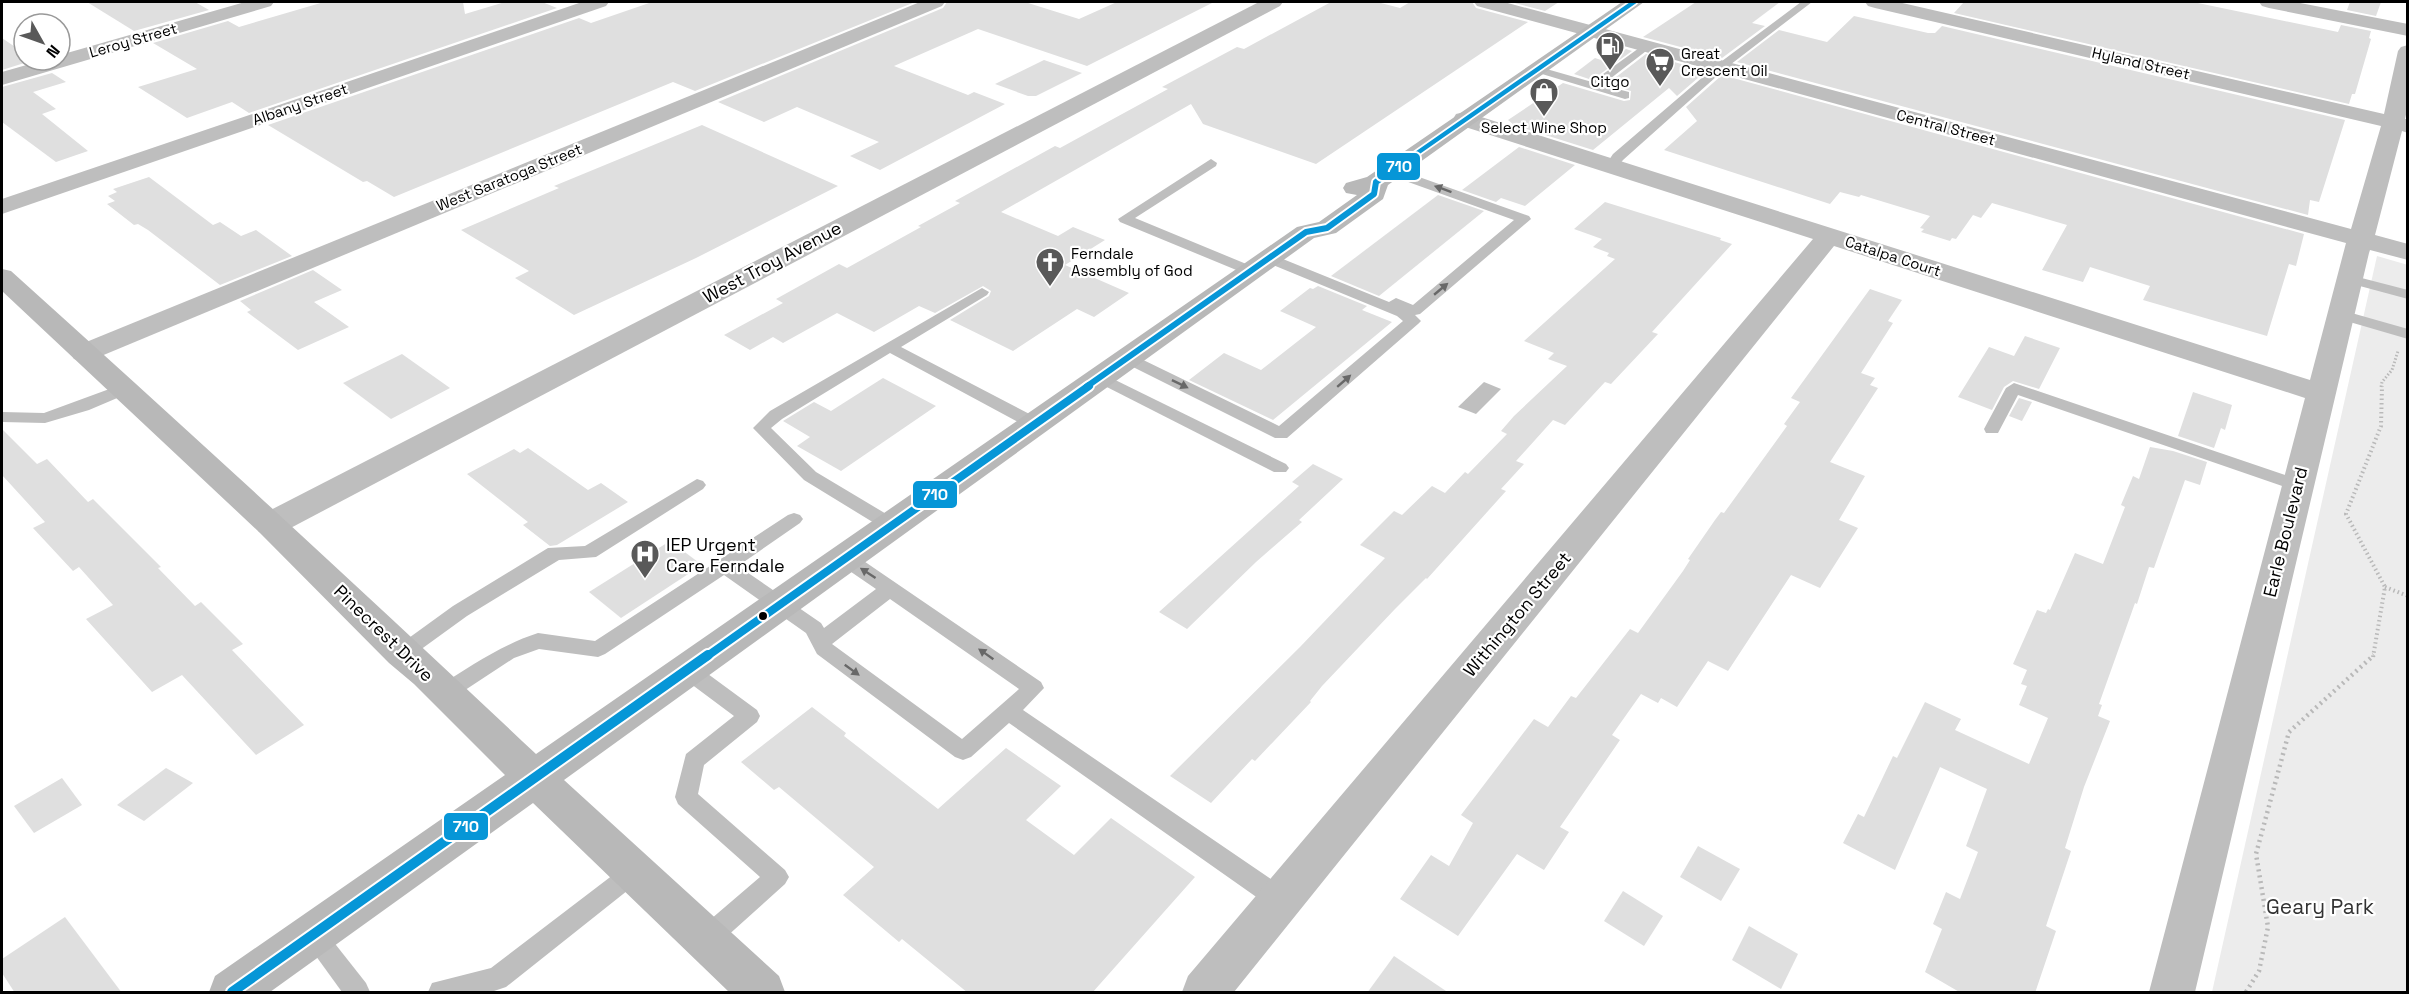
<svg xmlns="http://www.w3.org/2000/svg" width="2409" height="994" viewBox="0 0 2409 994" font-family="'Space Grotesk',sans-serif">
	<rect width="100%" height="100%" fill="#fff"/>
	<path fill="#ececec" d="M2377,256L2408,265L2407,992H2212Z"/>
	<path fill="#bfbfbf" d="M1484,382L1501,389L1476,414L1458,407Z"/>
	<g fill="#dfdfdf">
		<path d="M87,2H195L209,10L134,31Z"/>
		<path d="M324,2H463L465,14L505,2H542L557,8L249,113L232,102L187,118L138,87L197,69L153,43L228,21L239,27Z"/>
		<path d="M652,2H915L695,91L673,82L394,197L367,181L363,182L268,125L579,18L591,23Z"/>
		<path d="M947,2H1025L1079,19L1117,2H1214L1087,66L978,29L894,66L968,95L974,92L1005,104L880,170L850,156L879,142L797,107L764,122L718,102L943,8Z"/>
		<path d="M1331,2H1377L1400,8L1410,2H1472L1476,8L1528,22L1316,164L1203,124L1191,104L1001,212L1058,236L1073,227L1105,240L1065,265L1129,293L1094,317L1077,309L1013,351L950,320L989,296L991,291L983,286L935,313L919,306L874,332L837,313L783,343L773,337L750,350L724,335L783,303L776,299L839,264L847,268L921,227L918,226L960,203L955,201L1055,146L1060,148L1102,125L1168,89L1162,87L1237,47L1244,49Z"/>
		<path d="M1511,2H1559L1545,11Z"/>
		<path d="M1696,2H1780L1752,23L1765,26L1722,58L1643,37Z"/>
		<path d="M1964,2H2193L2338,32L2341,25L2371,31L2369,38L2371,39L2355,94H2352L2349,104L1954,13Z"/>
		<path d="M2350,2H2381L2376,16L2347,10Z"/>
		<path d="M1854,16L1928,33H1935L1942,26L2345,120L2319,202L2310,200L2308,215L1737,62L1779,30L1827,42Z"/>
		<path d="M2,38L24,53V60H34L2,70Z"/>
		<path d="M1626,49L1632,51L1592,80L1574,74L1595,58L1607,62Z"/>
		<path d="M1646,54L1706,71L1677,96L1669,88L1593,150L1514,125L1508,120L1563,83L1624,101L1630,100L1631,91L1607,84Z"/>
		<path d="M1044,60L1082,73L1036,96H1028L995,84Z"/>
		<path d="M52,73L66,82L33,92L56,109L42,114L88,151L56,162L2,122V87Z"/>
		<path d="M1722,75L2304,234L2296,266L2289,264L2267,336L2143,300L2150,286L2090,267L2083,282L2042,270L2067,225L1992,203L1981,218L1973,215L1956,239L1952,238L1950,241L1921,232L1924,229L1920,228L1930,216L1861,195L1859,197L1840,192L1830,204L1664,150L1697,121L1686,107Z"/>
		<path d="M702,125L838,186L696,258L574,315L515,278L529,271L461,230L559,188L554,186Z"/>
		<path d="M1519,147L1575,165L1525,206L1501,198L1496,202L1462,190Z"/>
		<path d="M149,177L213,225L220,222L241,236L256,230L292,256L220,285L148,230L138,224L134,225L107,204L115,201L108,196L117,192L113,189Z"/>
		<path d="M1438,195L1484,211L1379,296L1331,276Z"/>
		<path d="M1605,202L1721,238L1720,240L1732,244L1652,332L1658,334L1611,384L1605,382L1565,425L1553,420L1516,461L1524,464L1501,489L1506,491L1427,579L1426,578L1395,609L1322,686L1310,701L1311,702L1255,761L1252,759L1211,803L1170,776L1300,647L1385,558L1360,545L1394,511L1402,515L1432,486L1445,493L1465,472L1468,474L1507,434L1501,431L1514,416L1567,366L1548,359L1554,353L1524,341L1615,259L1607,256L1609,253L1593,247L1602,239L1574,229Z"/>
		<path d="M313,270L342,290L314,302L349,327L298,350L247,312L251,310L240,301Z"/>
		<path d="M1318,286L1367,306L1362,310L1392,322L1273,420L1189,380L1224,353L1261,370L1316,327L1280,311L1310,288L1313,289Z"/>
		<path d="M1870,289L1902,300L1888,321L1893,323L1861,373L1875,378L1870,385L1878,388L1830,462L1865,476L1839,520L1858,528L1820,588L1791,575L1728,671L1708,661L1677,707L1661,698L1658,703L1641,694L1612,735L1620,740L1560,827L1569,832L1544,870L1517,854L1458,936L1400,899L1431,855L1449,866L1473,823L1461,815L1534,719L1548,727L1571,696L1576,698L1630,629L1638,633L1683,571L1690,560L1688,559L1715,520L1721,512L1724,513L1787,426L1784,424L1800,402L1791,398Z"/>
		<path d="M2025,336L2060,348L2039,389L2013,381L2004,387L1992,410L1958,397L1989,347L2014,356Z"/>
		<path d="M402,354L450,388L391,419L343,383Z"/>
		<path d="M883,378L936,406L841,471L797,446L810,437L783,421L814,402L831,411Z"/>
		<path d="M2193,392L2232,405L2225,430L2221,428L2214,448L2178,436Z"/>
		<path d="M2019,398L2032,402L2022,421L2009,416Z"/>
		<path d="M2,429L37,464L47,459L88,502L93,499L161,567L158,568L195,606L201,602L243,644L232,650L304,725L256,755L182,675L152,692L86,619L113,605L79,567L73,571L33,528L45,522L2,475Z"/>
		<path d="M2150,447L2173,451L2207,462L2200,485L2185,480L2154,568L2149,567L2137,604L2135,603L2099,704L2102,705L2098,716L2110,721L2084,787L2065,848L2071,851L2046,926L2056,931L2035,993H1961L1925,972L1942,929L1933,924L1946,892L1960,899L1978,852L1966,846L1987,789L1940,767L1895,870L1843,843L1858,814L1864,817L1893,756L1897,758L1925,702L1961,719L1955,730L2029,764L2048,718L2019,705L2027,686L2021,684L2027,670L2013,664L2037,610L2046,613L2048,609L2050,610L2075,553L2103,564L2125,507L2121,505L2133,476L2139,479Z"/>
		<path d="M528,448L588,490L601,483L628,502L557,545L550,546L523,525L528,522L467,474L514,449L520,453Z"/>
		<path d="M1313,464L1343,479L1299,520L1302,522L1256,562L1187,629L1159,612L1299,486L1292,482Z"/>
		<path d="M670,541L702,565L621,618L589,592Z"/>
		<path d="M812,707L846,733L844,736L938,809L1006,748L1061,786L1026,820L1074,855L1111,818L1195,877L1092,993H968L902,939L899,942L843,895L874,867L779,787L774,790L741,762Z"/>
		<path d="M166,768L193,783L144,821L117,805Z"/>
		<path d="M62,778L82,805L34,833L14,806Z"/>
		<path d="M1698,846L1740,869L1721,901L1680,877Z"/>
		<path d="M1623,891L1663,916L1644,946L1604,921Z"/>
		<path d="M65,917L122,993H15L2,973V959Z"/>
		<path d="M1749,926L1798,954L1781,989L1732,960Z"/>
		<path d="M1394,956L1449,993H1367Z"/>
	</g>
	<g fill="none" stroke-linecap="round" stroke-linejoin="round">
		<path stroke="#b9b9b9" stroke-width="3" stroke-dasharray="1.5 2" stroke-linecap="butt" d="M2381,387L2382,382L2392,370L2398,351"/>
		<g stroke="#b9b9b9" stroke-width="4" stroke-dasharray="1.5 3" stroke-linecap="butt">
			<path d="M2385,587L2408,596"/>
			<path d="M2373,657L2385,587L2346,514L2381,426L2382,386"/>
		</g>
		<path stroke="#b9b9b9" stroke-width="4.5" stroke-dasharray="2 4" stroke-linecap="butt" d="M2246,992L2259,971L2268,927L2256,854L2289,732L2374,655"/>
		<g fill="#bebebe" fill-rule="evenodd">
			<path d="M1801,2H1812L1726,68L1623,160L1616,169H1606L1605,166L1613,154L1718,64Z"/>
			<path d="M1646,43L1650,44V48L1602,85L1629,92V98L1625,99L1532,71L1530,69L1536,66L1592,82Z"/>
			<path d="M1211,159L1217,163L1216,166L1135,218L1256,268L1258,271L1256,274H1246L1120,222L1118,219Z"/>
			<path d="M1391,167L1529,216L1531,219L1420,314L1415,315L1421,321L1418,324L1287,438H1275L1121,361L1119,358L1121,355H1133L1279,426L1403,321L1397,316L1263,261L1261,258L1263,255H1273L1389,302L1396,298L1413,305L1514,220L1386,174L1384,171Z"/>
			<path d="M2350,275L2408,290V299L2345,282L2343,279Z"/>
			<path d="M982,288L989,292L987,295L901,347L1041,420L1043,424L1041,428H1029L890,353L782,419L771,428L816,472L898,521L900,525L898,529L891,531L884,529L804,480L753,428L770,411Z"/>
			<path d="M2341,310L2408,329V339L2336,318L2333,315Z"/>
			<path d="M1101,373L1286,464L1289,468L1286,472H1274L1095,381L1093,378L1095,375Z"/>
			<path d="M2014,383L2303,481L2306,485L2303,489H2291L2018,395L1998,433H1986L1984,429L2006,388Z"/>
			<path d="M123,384L129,385L131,389L129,393L89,410L45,423L2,422V412L44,413Z"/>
			<path d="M697,479L703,481L706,485L703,489L596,557L559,560L467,616L409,658L402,661L395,658L392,653L395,648L453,606L548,548L585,546Z"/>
			<path d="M794,513L800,515L803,519L800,523L738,566L821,623L824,628L876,589L838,563L836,558L838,553L845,551L852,553L1041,682L1044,688L1023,710L1290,892L1293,900L1290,908L1281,911L1272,908L1009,723L971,757L963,760L955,757L817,654L806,633L724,575L605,654L598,657L539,649L514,658L453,698L446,700L439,698L436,692L439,686C471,666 501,645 538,633L595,641L788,515ZM890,599L1019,689L962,739L832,644Z"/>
			<path d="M686,661L693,663L757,710L760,716L757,722L704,765L698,794L785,870L789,877L785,884L715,947L706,950L697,947L694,939L697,931L760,877L678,804L675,797L686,754L734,716L679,675L676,669L679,663Z"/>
			<path d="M634,862L642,865L646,872L642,879L506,987L491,992H428L432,983L491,968L626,865Z"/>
			<path d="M312,923L321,926L366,983L370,992H342L300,934L303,926Z"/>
		</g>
		<g fill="#bebebe" fill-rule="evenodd">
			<path d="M245,2H274L271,6L2,85V72L44,60H60V55Z"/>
			<path d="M582,2H609L606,6L2,214V199Z"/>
			<path d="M920,2H945L942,6L94,359L84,362L74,359L70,353L74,347Z"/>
			<path d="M1259,2H1283L1280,6L283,532L271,536L259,532L254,524L259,516Z"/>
			<path d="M1474,2H1504L2351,229L2381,126L1875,8L1868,6L1865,2H1898L2384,114L2398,51L2401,47L2408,45V106L2405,119H2408V133L2402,131L2375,235L2408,244V260L2370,250L2369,253L2195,992H2149L2305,398L1834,246L1234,992H1182L1188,976L1813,239L1456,124L1453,119L1456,114L1464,112L1472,114L2310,380L2346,243L1477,6Z"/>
			<path d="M2259,2H2295L2408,24V36L2269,8L2262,6Z"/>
		</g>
		<path fill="#b8b8b8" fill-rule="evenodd" d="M1622,2H1644L1388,185L1383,199L1336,233L1314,238L564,780L779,976L785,992H729L533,803L270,992H209L215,976L505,775L414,684L389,663L259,532L2,291V269L11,271C188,430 363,591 536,754L1297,227L1319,222L1357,195L1346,193L1343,188L1346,183L1367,177Z"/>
		<g stroke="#fff" stroke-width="8">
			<path id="bus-1-far3" d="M1390,172L1634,2"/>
		</g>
		<g stroke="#fff" stroke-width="10">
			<path id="bus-1-far2" d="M1086,387L1306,232L1327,228L1374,194L1376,182L1392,171"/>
		</g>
		<g stroke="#fff" stroke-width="12">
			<path id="bus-1-far1" d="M706,657L1089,386"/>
		</g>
		<g stroke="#fff" stroke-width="14">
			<path id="bus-1" d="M232,992L708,655"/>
		</g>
		<use href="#bus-1-far3" stroke="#0696d7" stroke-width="4.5"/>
		<use href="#bus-1-far2" stroke="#0696d7" stroke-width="6"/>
		<use href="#bus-1-far1" stroke="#0696d7" stroke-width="8"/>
		<use href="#bus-1" stroke="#0696d7" stroke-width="10"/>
	</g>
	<defs><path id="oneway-solid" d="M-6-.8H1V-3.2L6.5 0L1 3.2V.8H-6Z" transform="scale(1.5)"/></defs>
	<g fill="#686868">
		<use href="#oneway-solid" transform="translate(1443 189) rotate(-160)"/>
		<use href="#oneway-solid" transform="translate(1441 289) rotate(-40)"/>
		<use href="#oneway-solid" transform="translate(1344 381) rotate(-41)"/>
		<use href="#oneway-solid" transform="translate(1180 384) rotate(26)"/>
		<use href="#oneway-solid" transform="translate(868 573) rotate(-147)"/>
		<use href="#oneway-solid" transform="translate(986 654) rotate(-145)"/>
		<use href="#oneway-solid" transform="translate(852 670) rotate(36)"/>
	</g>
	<defs>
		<g id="fuel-pin" transform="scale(1.5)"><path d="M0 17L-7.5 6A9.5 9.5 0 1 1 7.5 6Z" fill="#595959" stroke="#fff"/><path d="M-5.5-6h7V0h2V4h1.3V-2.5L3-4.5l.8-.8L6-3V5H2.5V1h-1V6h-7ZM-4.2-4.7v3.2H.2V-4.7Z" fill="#fff"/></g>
		<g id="supermarket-pin" transform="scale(1.5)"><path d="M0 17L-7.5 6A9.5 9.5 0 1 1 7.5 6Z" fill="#595959" stroke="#fff"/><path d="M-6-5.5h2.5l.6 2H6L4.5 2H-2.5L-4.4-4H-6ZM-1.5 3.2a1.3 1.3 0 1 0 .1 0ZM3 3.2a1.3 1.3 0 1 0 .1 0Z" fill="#fff"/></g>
		<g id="shop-pin" transform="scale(1.5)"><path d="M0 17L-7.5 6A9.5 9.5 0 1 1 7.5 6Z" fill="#595959" stroke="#fff"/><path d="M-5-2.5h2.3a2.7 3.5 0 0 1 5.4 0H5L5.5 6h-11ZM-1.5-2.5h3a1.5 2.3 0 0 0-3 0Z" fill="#fff"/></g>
		<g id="church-pin" transform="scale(1.5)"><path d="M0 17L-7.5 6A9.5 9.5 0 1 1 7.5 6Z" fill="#595959" stroke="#fff"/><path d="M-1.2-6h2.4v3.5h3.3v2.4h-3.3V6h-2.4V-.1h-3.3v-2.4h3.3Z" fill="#fff"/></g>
		<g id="hospital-pin" transform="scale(1.5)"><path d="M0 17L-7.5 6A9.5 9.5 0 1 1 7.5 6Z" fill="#595959" stroke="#fff"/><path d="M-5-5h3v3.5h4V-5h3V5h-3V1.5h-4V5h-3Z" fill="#fff"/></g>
	</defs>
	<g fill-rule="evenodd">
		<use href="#fuel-pin" x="1610" y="46"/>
		<use href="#supermarket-pin" x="1660" y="62"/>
		<use href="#shop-pin" x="1544" y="92"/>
		<use href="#church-pin" x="1050" y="262"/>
		<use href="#hospital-pin" x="645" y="554"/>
	</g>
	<circle fill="#000" stroke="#fff" stroke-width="2" cx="763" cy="616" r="5"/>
	<g text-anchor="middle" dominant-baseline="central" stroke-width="4.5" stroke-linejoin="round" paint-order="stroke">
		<g font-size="15" fill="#000" stroke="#fff">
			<text transform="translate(133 40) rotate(-16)">Leroy Street</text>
			<text transform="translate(2141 63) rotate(13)">Hyland Street</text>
			<text transform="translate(300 104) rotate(-19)">Albany Street</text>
			<text transform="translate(1946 127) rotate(15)">Central Street</text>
			<text transform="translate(509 177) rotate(-22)">West Saratoga Street</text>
			<text transform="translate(1893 256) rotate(18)">Catalpa Court</text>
		</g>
		<g font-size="15" fill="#000" stroke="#fff" text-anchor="start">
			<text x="1681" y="53">Great<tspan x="1681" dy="17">Crescent Oil</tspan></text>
			<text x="1610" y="81" text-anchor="middle">Citgo</text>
			<text x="1544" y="127" text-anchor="middle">Select Wine Shop</text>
			<text x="1071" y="253">Ferndale<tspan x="1071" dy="17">Assembly of God</tspan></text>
		</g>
		<g font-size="18" fill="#000" stroke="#fff">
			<text transform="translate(772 262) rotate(-28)">West Troy Avenue</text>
			<text transform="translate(2285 532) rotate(-76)">Earle Boulevard</text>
			<text transform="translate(1517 614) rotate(-50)">Withington Street</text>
			<text transform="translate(384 633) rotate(44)">Pinecrest Drive</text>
		</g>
		<g font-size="18" fill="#000" stroke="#fff" text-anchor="start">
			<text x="666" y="544">IEP Urgent<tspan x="666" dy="21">Care Ferndale</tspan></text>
		</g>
		<g font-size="21" fill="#333" stroke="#fff">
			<text x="2320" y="906">Geary Park</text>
		</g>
	</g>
	<g stroke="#fff" stroke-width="2">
		<rect x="1376" y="152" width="45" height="29" rx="6" fill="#0696d7"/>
		<rect x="912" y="480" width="46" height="29" rx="6" fill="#0696d7"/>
		<rect x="443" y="812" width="46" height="29" rx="6" fill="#0696d7"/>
	</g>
	<g font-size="16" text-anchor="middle" font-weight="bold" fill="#fff">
		<text x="1399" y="172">710</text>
		<text x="935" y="500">710</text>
		<text x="466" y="832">710</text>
	</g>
	<rect width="2409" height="994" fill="none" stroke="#000000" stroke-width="6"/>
	<g transform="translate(42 42) rotate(130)"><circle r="28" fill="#ffffff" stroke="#999999" stroke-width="1.5"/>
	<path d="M0-4.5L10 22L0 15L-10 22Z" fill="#595959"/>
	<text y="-9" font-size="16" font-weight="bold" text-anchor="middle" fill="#000000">N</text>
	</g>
</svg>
